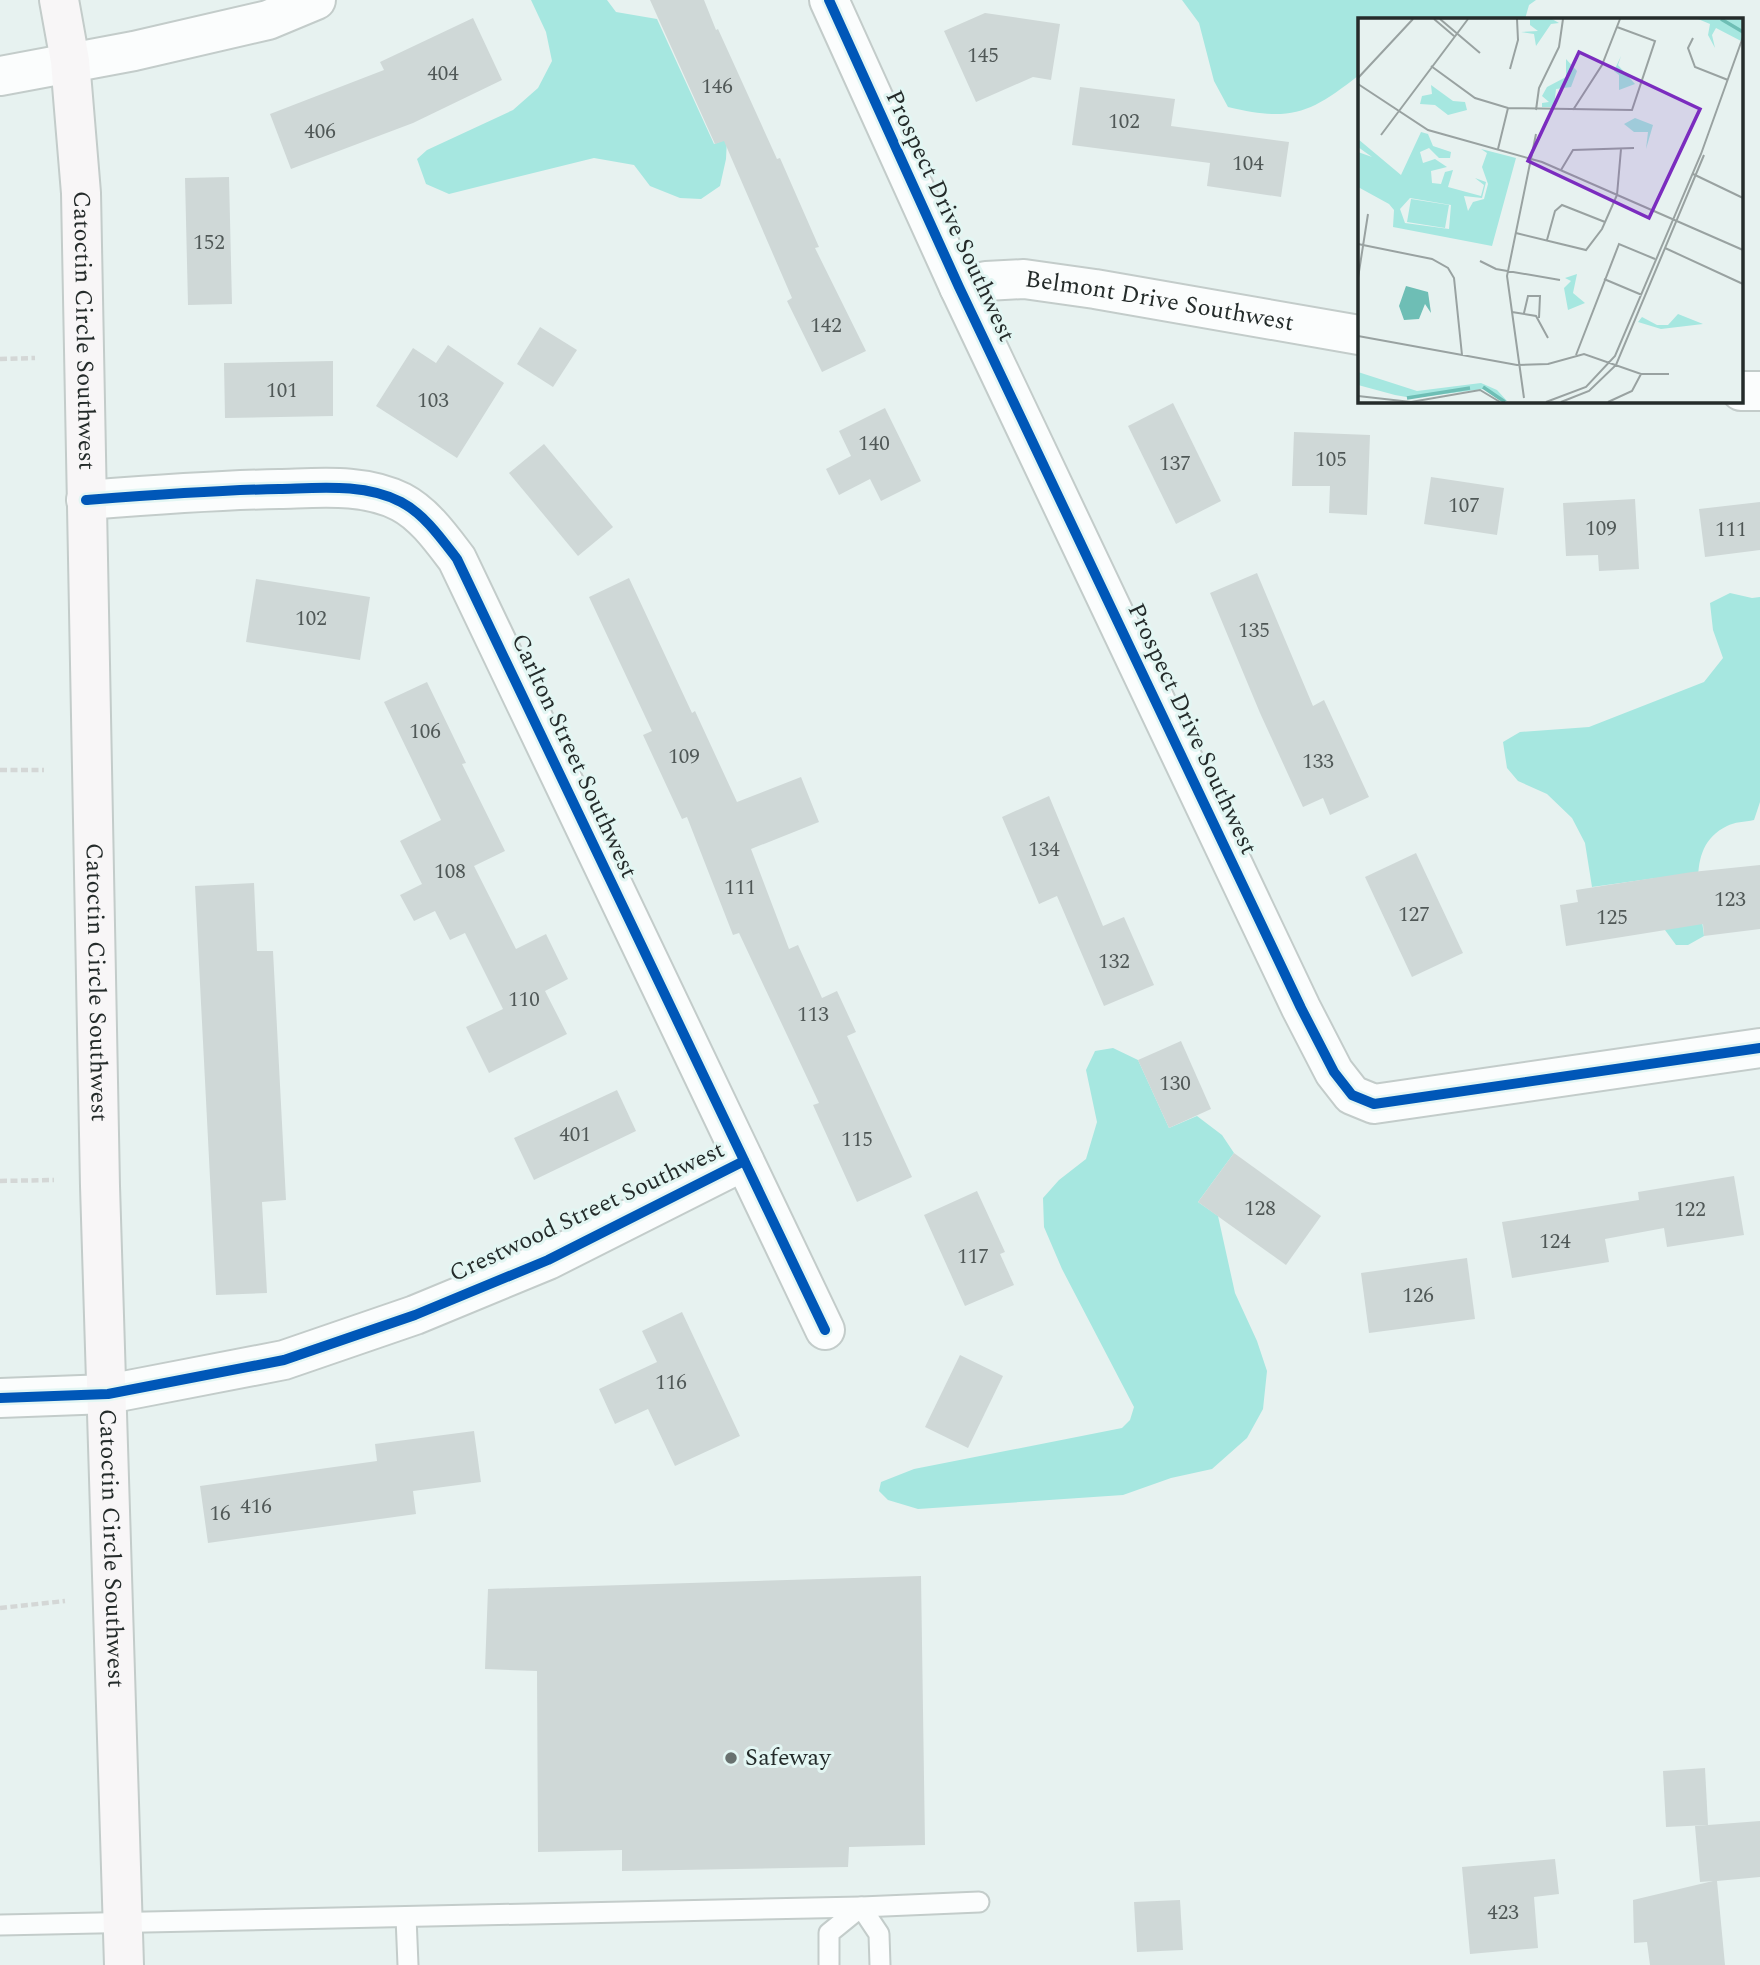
<svg xmlns="http://www.w3.org/2000/svg" width="1760" height="1965" viewBox="0 0 1760 1965" font-family="Spectral,serif">
	<rect width="100%" height="100%" fill="#e7f2f0"/>
	<g fill="#a6e7e0">
		<path d="M531,0H607L616,12L657,19L714,144L727,139L726,159L720,186L701,199L680,198L650,186L634,165L594,158L449,194L426,184L417,159L427,150L513,110L538,88L552,61L546,32Z"/>
		<path d="M1182,0H1536L1529,5L1525,19H1359V75C1310,114 1290,122 1228,107L1214,81L1199,23Z"/>
		<path d="M1730,593L1752,598L1760,597V802L1754,820C1745,822 1734,822 1727,826C1685,846 1700,899 1704,936L1688,945H1676L1665,930L1656,878L1592,887L1585,843L1572,818L1547,794L1518,781L1507,768L1503,742L1520,732L1589,727L1704,682L1723,658L1713,630L1710,603Z"/>
		<path d="M1113,1048L1138,1060L1169,1128L1197,1116L1222,1135L1234,1153L1198,1202L1218,1216L1235,1293L1257,1341L1267,1371L1263,1409L1247,1438L1212,1469L1171,1478L1123,1495L918,1509L888,1500L879,1491L881,1482L914,1469L1122,1428L1130,1420L1134,1407L1062,1269L1044,1227L1043,1198L1059,1180L1086,1159L1097,1122L1086,1070L1095,1051Z"/>
	</g>
	<g fill="#cfd8d7">
		<path d="M650,0H704L716,30L718,29L777,159L780,158L819,247L815,248L866,351L822,372L787,301L792,298L724,141L715,144Z"/>
		<path d="M985,13L1060,24L1051,80L1033,77L976,102L944,31Z"/>
		<path d="M473,18L502,80L413,123L291,169L270,114L384,70L380,62Z"/>
		<path d="M1080,87L1175,99L1171,126L1289,142L1281,197L1207,186L1210,163L1072,145Z"/>
		<path d="M229,177L232,304L188,305L185,178Z"/>
		<path d="M540,327L577,350L553,387L517,364Z"/>
		<path d="M448,345L504,383L457,458L376,406L413,348L436,363Z"/>
		<path d="M333,361V416L225,418L224,363Z"/>
		<path d="M1173,403L1221,501L1176,524L1128,426Z"/>
		<path d="M885,408L921,481L881,501L870,479L839,495L826,469L851,456L839,431Z"/>
		<path d="M1294,432L1370,435L1367,515L1329,513L1330,486H1292Z"/>
		<path d="M544,444L613,527L578,556L509,473Z"/>
		<path d="M1431,477L1504,488L1497,535L1424,524Z"/>
		<path d="M1635,499L1639,569L1599,571L1598,555L1566,556L1563,503Z"/>
		<path d="M1760,502V550L1705,557L1699,509Z"/>
		<path d="M1257,573L1313,706L1324,700L1369,797L1330,815L1323,798L1303,807L1260,713L1210,593Z"/>
		<path d="M629,578L692,713L695,711L737,802L801,777L819,822L751,849L789,949L798,945L822,998L837,991L856,1032L847,1036L912,1177L857,1202L813,1105L819,1103L739,933L733,935L687,817L682,819L643,735L652,731L589,597Z"/>
		<path d="M256,579L370,597L360,660L246,642Z"/>
		<path d="M427,682L466,763L462,764L505,851L474,866L516,949L546,934L568,979L545,991L567,1034L489,1073L466,1027L503,1009L465,933L450,940L435,911L414,921L400,895L422,884L400,841L441,820L384,702Z"/>
		<path d="M1049,796L1103,926L1124,917L1154,985L1104,1006L1057,896L1039,904L1002,817Z"/>
		<path d="M1416,853L1463,953L1412,977L1365,877Z"/>
		<path d="M1760,865V929L1704,936L1703,924L1566,946L1560,905L1578,902L1576,890L1692,872Z"/>
		<path d="M254,883L257,951H273L286,1200L262,1202L267,1293L216,1295L195,886Z"/>
		<path d="M1181,1041L1211,1109L1169,1128L1138,1060Z"/>
		<path d="M617,1090L636,1131L534,1180L514,1138Z"/>
		<path d="M1234,1153L1321,1216L1286,1265L1198,1202Z"/>
		<path d="M1734,1176L1744,1235L1667,1247L1664,1228L1605,1239L1609,1262L1512,1278L1502,1222L1639,1200L1638,1192Z"/>
		<path d="M977,1191L1005,1252L1000,1254L1014,1285L965,1306L924,1215Z"/>
		<path d="M1467,1258L1475,1319L1369,1333L1361,1273Z"/>
		<path d="M682,1312L740,1436L675,1466L648,1409L615,1424L599,1389L657,1362L642,1331Z"/>
		<path d="M960,1355L1003,1376L968,1448L925,1427Z"/>
		<path d="M474,1431L481,1482L413,1491L416,1514L208,1543L200,1486L377,1461L375,1444Z"/>
		<path d="M921,1576L925,1845L849,1847L848,1867L622,1871V1850L538,1852L537,1671L485,1669L488,1589Z"/>
		<path d="M1705,1768L1708,1825L1666,1827L1663,1771Z"/>
		<path d="M1760,1821V1877L1717,1881L1725,1965H1650L1647,1942L1634,1943L1633,1900L1713,1881L1700,1882L1695,1826Z"/>
		<path d="M1555,1859L1559,1894L1534,1897L1538,1948L1470,1954L1462,1867Z"/>
		<path d="M1180,1900L1183,1950L1137,1952L1134,1902Z"/>
	</g>
	<g fill="none" stroke-linecap="round" stroke-linejoin="round">
		<g stroke="#c3ccca" stroke-width="23">
			<g id="service">
				<path d="M406,1917L408,1965"/>
				<path d="M0,1925L861,1907L979,1902"/>
				<path d="M829,1965V1933L861,1907L879,1934L880,1965"/>
			</g>
		</g>
		<g stroke="#c3ccca" stroke-width="42">
			<g id="minor">
				<path d="M829,0L959,287L1301,1008L1334,1072L1352,1095L1374,1104L1760,1048"/>
				<path d="M0,76L134,51L268,20L316,0"/>
				<path id="s1" d="M959,287L986,281L1024,279L1095,289L1359,335"/>
				<path d="M1741,391H1760"/>
				<path d="M86,500C151,495 215,490 279,489C319,488 364,483 401,502C424,514 441,538 457,559L825,1330"/>
				<path d="M0,1398L108,1394L284,1360L415,1315L548,1260L744,1161"/>
			</g>
		</g>
		<g stroke="#c3ccca" stroke-width="42">
			<g id="secondary">
				<path id="s2" d="M59,0L70,61L81,193L100,1186L124,1965"/>
			</g>
		</g>
		<g stroke="#d4d7d6" stroke-width="4.5" stroke-dasharray="7 3.5" stroke-linecap="butt">
			<path d="M0,359L35,358"/>
			<path d="M0,770H44"/>
			<path d="M0,1181L54,1180"/>
			<path d="M0,1608L65,1601"/>
		</g>
		<use href="#service" stroke="#fbfdfd" stroke-width="19"/>
		<use href="#minor" stroke="#fbfdfd" stroke-width="38"/>
		<use href="#secondary" stroke="#f8f6f7" stroke-width="38"/>
		<g stroke="#e3f6f3" stroke-width="15">
			<g id="cycleway">
				<path d="M829,0L959,287L1301,1008L1334,1072L1352,1095L1374,1104L1760,1048"/>
				<path d="M86,500C151,495 215,490 279,489C319,488 364,483 401,502C424,514 441,538 457,559L825,1330"/>
				<path d="M0,1398L108,1394L284,1360L415,1315L548,1260L744,1161"/>
			</g>
		</g>
		<use href="#cycleway" stroke="#0057b8" stroke-width="10"/>
	</g>
	<circle fill="#68716f" stroke="#e3f6f3" stroke-width="2.5" cx="731" cy="1758" r="7"/>
	<g text-anchor="middle" dominant-baseline="central" stroke-width="6" stroke-linejoin="round" paint-order="stroke">
		<g font-size="21" fill="#505857">
			<text x="983" y="56">145</text>
			<text x="443" y="74">404</text>
			<text x="717" y="87">146</text>
			<text x="1124" y="122">102</text>
			<text x="320" y="132">406</text>
			<text x="1248" y="164">104</text>
			<text x="209" y="243">152</text>
			<text x="826" y="326">142</text>
			<text x="282" y="391">101</text>
			<text x="433" y="401">103</text>
			<text x="874" y="444">140</text>
			<text x="1331" y="460">105</text>
			<text x="1175" y="464">137</text>
			<text x="1464" y="506">107</text>
			<text x="1601" y="529">109</text>
			<text x="1731" y="530">111</text>
			<text x="311" y="619">102</text>
			<text x="1254" y="631">135</text>
			<text x="425" y="732">106</text>
			<text x="684" y="757">109</text>
			<text x="1318" y="762">133</text>
			<text x="1044" y="850">134</text>
			<text x="450" y="872">108</text>
			<text x="740" y="888">111</text>
			<text x="1730" y="900">123</text>
			<text x="1414" y="915">127</text>
			<text x="1612" y="918">125</text>
			<text x="1114" y="962">132</text>
			<text x="524" y="1000">110</text>
			<text x="813" y="1015">113</text>
			<text x="1175" y="1084">130</text>
			<text x="575" y="1135">401</text>
			<text x="857" y="1140">115</text>
			<text x="1260" y="1209">128</text>
			<text x="1690" y="1210">122</text>
			<text x="1555" y="1242">124</text>
			<text x="973" y="1257">117</text>
			<text x="1418" y="1296">126</text>
			<text x="671" y="1383">116</text>
			<text x="256" y="1507">416</text>
			<text x="220" y="1514">16</text>
			<text x="1503" y="1913">423</text>
		</g>
		<g font-size="24" fill="#242b2a" stroke="#e3f6f3">
			<text transform="translate(950 216) rotate(65)">Prospect Drive Southwest</text>
			<text stroke="none"><textPath href="#s1" startOffset="203">Belmont Drive Southwest</textPath></text>
			<text stroke="none"><textPath href="#s2" startOffset="332">Catoctin Circle Southwest</textPath></text>
			<text transform="translate(1192 729) rotate(65)">Prospect Drive Southwest</text>
			<text transform="translate(574 756) rotate(65)">Carlton Street Southwest</text>
			<text stroke="none"><textPath href="#s2" startOffset="984">Catoctin Circle Southwest</textPath></text>
			<text transform="translate(587 1212) rotate(-25)">Crestwood Street Southwest</text>
			<text stroke="none"><textPath href="#s2" startOffset="1550">Catoctin Circle Southwest</textPath></text>
		</g>
		<g font-size="24" fill="#242b2a" stroke="#e3f6f3" text-anchor="start">
			<text x="745" y="1758">Safeway</text>
		</g>
	</g>
	<g transform="translate(1358 18)">
		<rect width="385" height="385" fill="#e7f2f0"/>
		<path d="M172,1H194L201,5L193,6L178,28L176,16L163,14L180,13L172,7ZM340,1H385V24L358,10L354,17L357,30L350,17L352,6ZM263,38L260,47L277,66L261,72V57L256,53ZM208,41L219,53L213,69L198,71L196,89H184V85L191,84L184,78L189,69L208,59ZM73,67L95,83L107,84L109,92L90,97L77,87L62,86L64,78L74,76ZM277,100L295,107L288,131L290,114H276L266,106ZM63,114L70,116L75,128L93,134L92,140H81L71,130L62,134L65,145L77,141L89,149L73,153L74,165L83,166L87,154L95,152L90,169L123,178L126,167L117,160L128,164L124,180L106,178L110,193L115,184L126,181L130,166L124,149L129,135L123,131L158,140L134,228L35,209L36,192L31,186L0,169V134L14,139L0,129V121L43,157ZM52,180L93,187L91,211L47,205L42,191ZM53,181L91,187L87,210L49,204ZM219,256L215,275L227,285L210,292L206,270L213,263L207,260ZM320,296L345,306L303,311L280,304L284,299L299,307H310ZM0,354L59,373L123,365L139,372L150,384L126,371L54,380L37,377L0,367Z" fill="#a6e7e0" fill-rule="evenodd"/>
		<path d="M48,268L70,274L73,295L67,286L61,301L46,302L41,288Z" fill="#6ebeb5"/>
		<path fill="none" stroke="#6ebeb5" stroke-width="3.5" d="M363,1L385,14M125,369L147,384M49,380L112,370"/>
		<path fill="none" stroke="#99a2a1" stroke-width="2" d="M76,1L96,18M82,1L122,35M335,20L330,30L337,49L370,62M73,48L117,80L150,90L274,92L297,23L259,9M152,51L160,22L159,1M0,60L55,1M0,66L70,112L184,144L385,232M178,92L181,70L201,29L205,1M215,92L244,47L262,1M23,117L110,1M140,131L150,90M203,152L215,132L276,130M335,156L385,180M158,215L228,232L244,211L259,177L263,131M189,222L197,193L204,187L247,204M0,226L74,241L90,250L96,260L104,337M307,230L385,266M122,243L138,251L202,262M0,260L10,196M246,261L284,277M154,294L178,298L190,320M166,295L170,278H182L181,300M0,318L159,347L190,346L226,336L283,356H311M218,337L261,226L297,241M0,378L53,384L122,372L142,384M166,380L149,258L178,116M188,384L228,369L257,338L343,136L385,19M203,384L231,373L258,347L346,137M250,384L274,373L283,356"/>
		<path fill="#7b2cbf" fill-opacity="0.15" stroke="#7b2cbf" stroke-width="3.5" d="M221,34L342,91L291,200L170,143Z"/>
		<rect width="385" height="385" fill="none" stroke="#242b2a" stroke-width="3.5"/>
	</g>
</svg>
